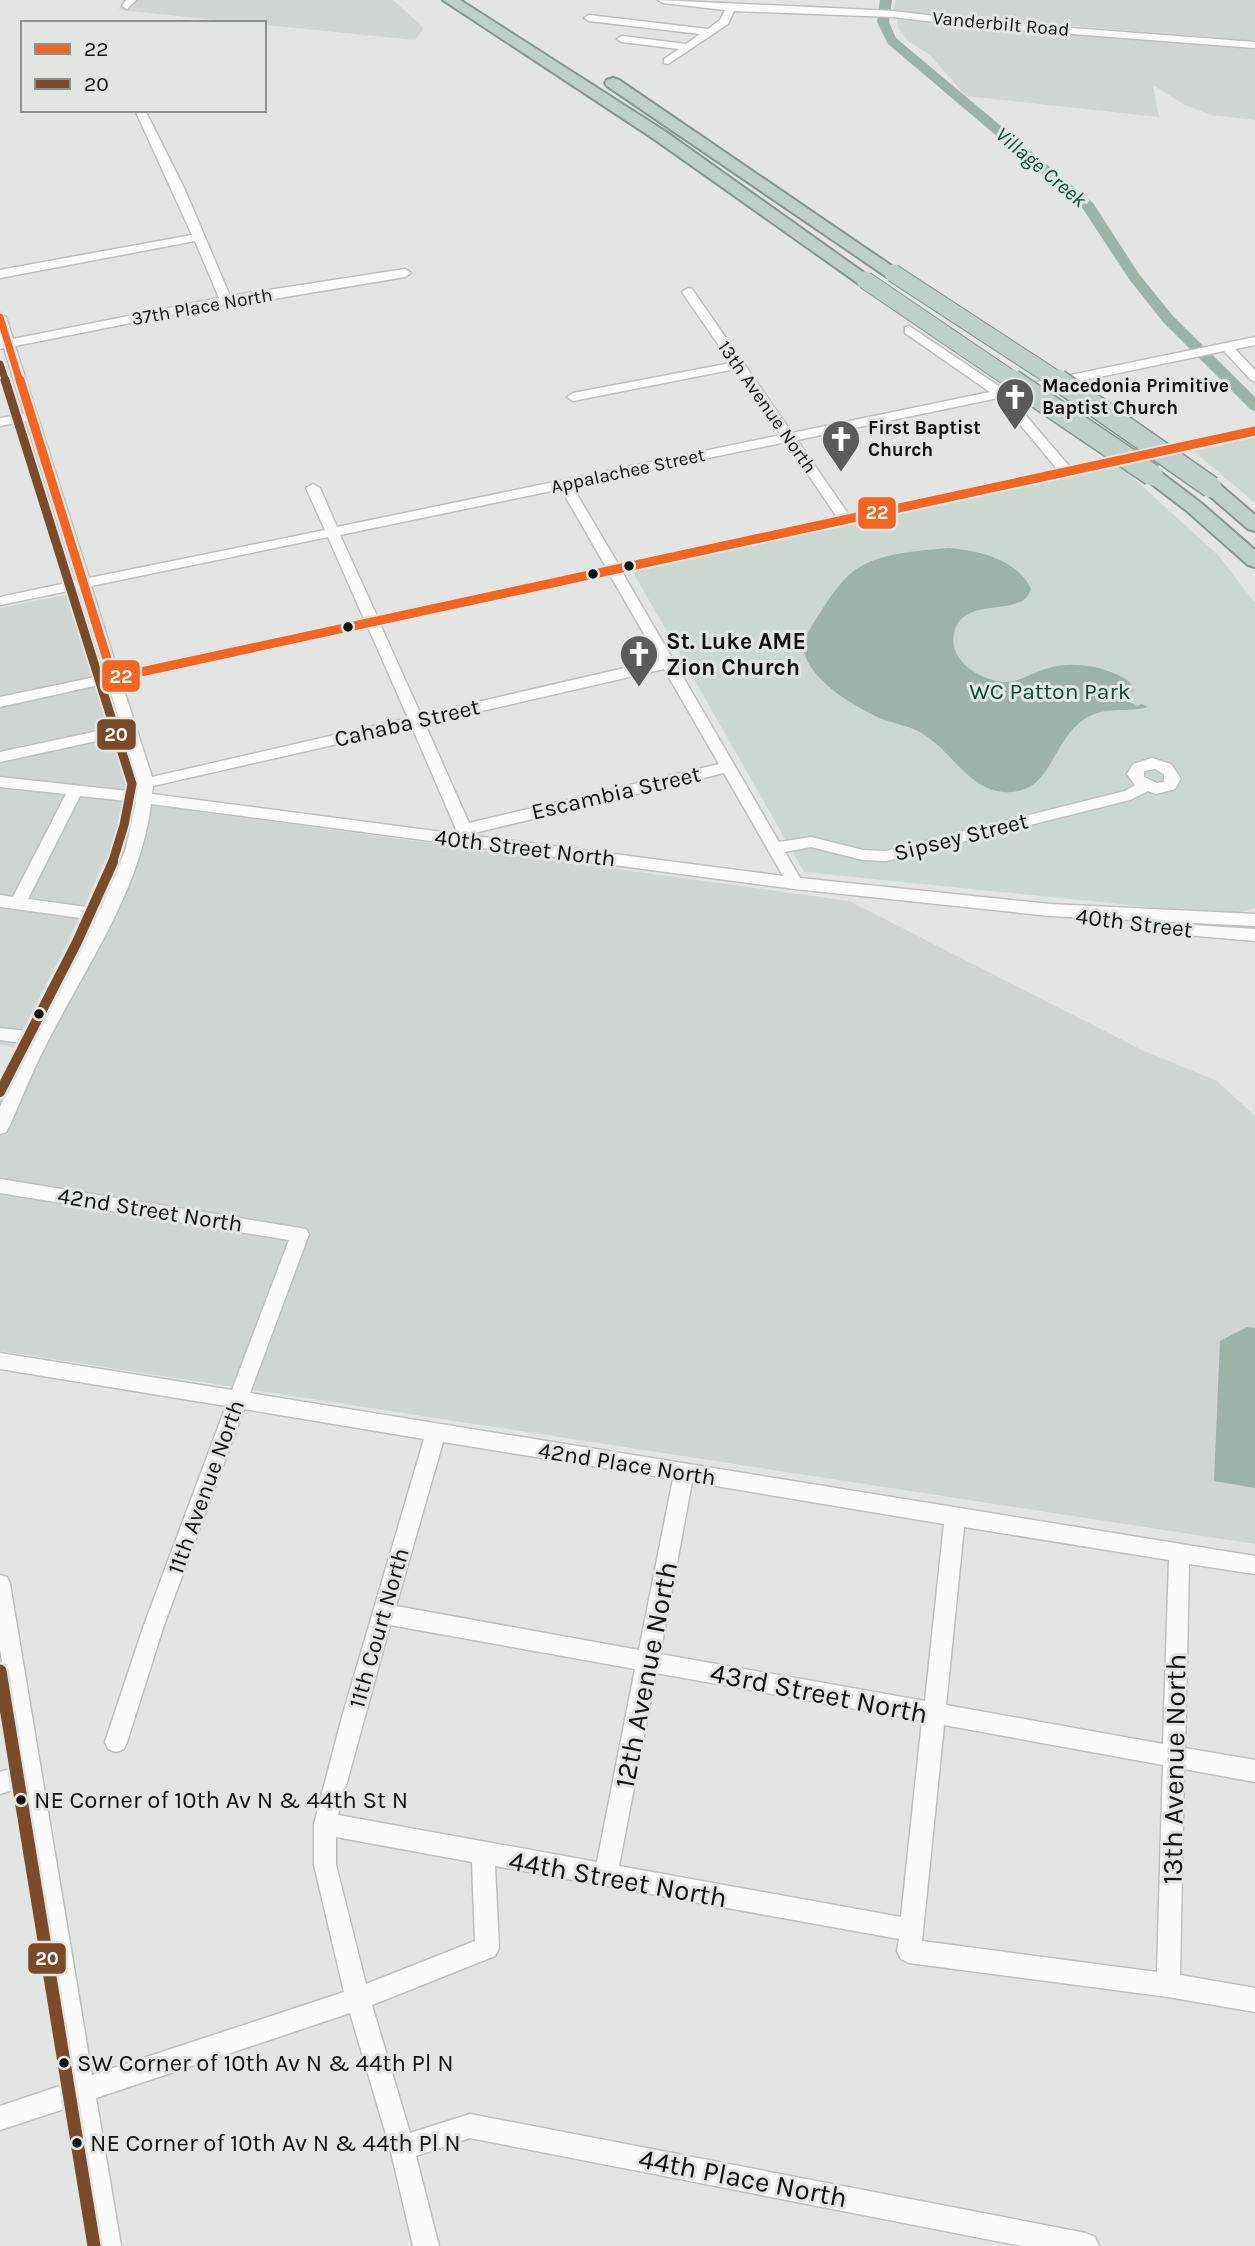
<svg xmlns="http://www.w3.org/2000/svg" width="1255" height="2246" viewBox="0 0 1255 2246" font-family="Karla,sans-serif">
	<rect width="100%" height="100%" fill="#e2e5e3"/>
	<g fill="#ced5d2">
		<path d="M125,0H393L424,28L415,40L119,10Z"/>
		<path d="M896,0H1255V41L893,11Z"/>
		<path d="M897,18L1255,48V120L1211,115L1185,105L1153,85L1159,117L966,96L930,55L908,41L898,27Z"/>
		<path d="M70,594L137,803L849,901L1142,1050L1217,1081L1255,1116V1544L0,1351V1099L23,1049L0,1045V608Z"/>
	</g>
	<g fill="#cbd8d1">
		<path d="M1255,436V503L1192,450Z"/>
		<path d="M1118,464L1219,556L1255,603V908L1229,915L804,872L633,572Z"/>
	</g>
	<g fill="#9cb4a8">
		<path d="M949,548C980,551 1017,559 1031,589C1023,620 962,593 954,634C948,662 983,682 1007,682C1020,681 1031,674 1042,670C1065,661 1094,664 1116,674C1124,678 1132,681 1134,691L1128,693L1126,700L1137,706L1142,704L1148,707C1127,713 1106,706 1086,718C1054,738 1052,784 1019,791C973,800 956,754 923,734C911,726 895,724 882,719C853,706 801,676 803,641C814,622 834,588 850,574C875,552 919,551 949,548Z"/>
		<path d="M1247,1327L1255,1328V1488L1214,1481L1220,1341Z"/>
	</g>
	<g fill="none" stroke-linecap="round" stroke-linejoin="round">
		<path fill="#9cb4a8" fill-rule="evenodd" d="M880,0H892L889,22L896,38L1093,203L1139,274L1173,316L1255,397V411L1250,409L1163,322L1129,279L1083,209L888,44L877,22Z"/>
		<g stroke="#bec0bf" stroke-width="3">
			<g id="minor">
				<path d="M126,0H136L127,9L122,6Z"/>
				<path d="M658,0L893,11L968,20L1255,42V48L968,26L893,17L734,11L728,24L668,64L664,63V59L679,49L622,42L617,39L622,36L686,44L700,34L589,21L584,18L589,15L708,29L720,20L725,10L663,3Z"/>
				<path d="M135,110H145L185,190L230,296L405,269L411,273L405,277L249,303L226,304L15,346L89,578L325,530L306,488L313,484L320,488L337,527L781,435L735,369L573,401L567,397L573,393L731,363L682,292L688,288L692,289L792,433L990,392L905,333V327L909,326L1003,389L1255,337V345L1235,349L1255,370V381L1251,380L1224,351L1009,396L1070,467L1255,427V435L622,572L779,842L811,837L863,850L886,851L1125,791L1135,785L1127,774L1133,764L1152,758L1171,764L1181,779L1175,789L1156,794L1148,791L1130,800L886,861L863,860L811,847L785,852L800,878L1050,904L1255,914V926L1050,916L795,889L151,804C141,888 87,965 49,1039C34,1067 22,1098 9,1127L6,1132L0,1134V1107L29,1044L0,1040V1028L35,1032L96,920L0,907V895L13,897L66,794L0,787V777L137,792L138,783L124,735L0,762V752L121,726L108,683L0,707V697L105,675L78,589L0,605V597L76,581L26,421L0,426V418L24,414L4,348L0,349V313L6,317L13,339L219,298L195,241L0,278V270L192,235ZM998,398L1058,470L849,515L797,440ZM786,442L837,517L618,564L572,486ZM561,489L606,567L377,616L340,535ZM328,537L364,619L118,672L91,586ZM610,575L659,660L421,715L380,624ZM368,627L408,718L152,777L121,681ZM664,669L719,764L469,823L425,724ZM412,727L458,834L152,794L153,786ZM1155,769L1164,774V782L1157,783L1144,777V771ZM724,773L783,876L475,836L474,833ZM80,796L136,802L126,848L101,909L28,899Z"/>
				<path d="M1192,925L1255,929V941L1186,935L1184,931Z"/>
				<path d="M0,1179L306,1229L309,1234L250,1393L1255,1556V1574L1189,1564L1185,1748L1255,1760V1782L1184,1769L1180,1975L1255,1988V2012L1168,1997L909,1963L901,1959L897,1951L899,1939L495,1866L499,1948L495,1956L372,2005L410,2133L470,2114L1086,2233L1095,2237L1099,2246H1022L470,2138L416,2156L439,2246H413L390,2148L350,2013L96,2098L121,2246H95L73,2106L0,2130V2106L69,2083L22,1787L0,1794V1772L19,1766L0,1649V1575L7,1577L10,1584L92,2075L344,1992L314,1865V1824L342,1717L424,1439L244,1409L164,1625L127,1742L124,1749L116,1752L108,1749L105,1742L144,1625L226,1406L0,1369V1353L232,1390L289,1240L0,1193ZM443,1442L673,1479L639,1650L396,1606ZM692,1482L944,1524L925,1701L660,1654ZM964,1527L1169,1560L1163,1744L946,1705ZM390,1625L635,1669L597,1862L338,1815ZM656,1673L922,1721L901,1917L619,1866ZM944,1725L1163,1765L1157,1972L922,1941ZM336,1837L472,1862L475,1941L366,1984L336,1865Z"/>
			</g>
		</g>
		<g stroke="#859790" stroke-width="4">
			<g id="highway">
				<path d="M443,0H460L666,132L874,280L865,285L859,284L654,139Z"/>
				<path d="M613,78L619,80L902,273L893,278L887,277L607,86L605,83L607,80Z"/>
				<path d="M1152,469L1159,471L1201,503L1255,550V567L1248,565L1187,511L1145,479L1142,475Z"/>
				<path d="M1211,481L1218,483L1255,515V531L1248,529L1204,491L1201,487L1204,483Z"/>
			</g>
		</g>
		<use href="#minor" fill="#fbfbfb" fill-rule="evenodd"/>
		<use href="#highway" fill="#bfcfca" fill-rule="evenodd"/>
		<g stroke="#859790" stroke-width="19" stroke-linecap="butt">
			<g id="highway-bridge-far1">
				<path d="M893,273L1060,382"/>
				<path d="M865,280L1015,382"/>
			</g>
		</g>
		<g stroke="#859790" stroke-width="24" stroke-linecap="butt">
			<g id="highway-bridge">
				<path d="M1012,380L1152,475"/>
				<path d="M1058,380L1211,487"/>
			</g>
		</g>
		<use href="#highway-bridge-far1" stroke="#bfcfca" stroke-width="17"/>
		<use href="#highway-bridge" stroke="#bfcfca" stroke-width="21"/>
		<g stroke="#e1e6e3" stroke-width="10">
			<path id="bus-1-far1" d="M0,317L20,382"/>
		</g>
		<g stroke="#e1e6e3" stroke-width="13">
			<path id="bus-1" d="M20,380L113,678L1255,431"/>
		</g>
		<g stroke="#e1e6e3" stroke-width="10">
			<path id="bus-2-far3" d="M0,364L6,382"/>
		</g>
		<g stroke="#e1e6e3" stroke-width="13">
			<path id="bus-2-far2" d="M5,380L132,784L124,825L112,864"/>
		</g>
		<g stroke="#e1e6e3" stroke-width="16">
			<path id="bus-2-far1" d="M0,1092L77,942L113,862"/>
		</g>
		<g stroke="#e1e6e3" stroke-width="18">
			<path id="bus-2" d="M0,1671L94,2246"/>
		</g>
		<use href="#bus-1-far1" stroke="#f26522" stroke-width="7"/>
		<use href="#bus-1" stroke="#f26522" stroke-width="9"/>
		<use href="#bus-2-far3" stroke="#7a4b2a" stroke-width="7"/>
		<use href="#bus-2-far2" stroke="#7a4b2a" stroke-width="9"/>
		<use href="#bus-2-far1" stroke="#7a4b2a" stroke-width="10"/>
		<use href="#bus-2" stroke="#7a4b2a" stroke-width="13"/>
	</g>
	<defs>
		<g id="church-pin" transform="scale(2.0125)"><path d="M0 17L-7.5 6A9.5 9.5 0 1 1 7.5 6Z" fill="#5a5b5a" stroke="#e1e6e3"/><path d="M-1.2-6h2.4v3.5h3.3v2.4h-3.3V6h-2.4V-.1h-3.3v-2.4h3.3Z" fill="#fff"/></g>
	</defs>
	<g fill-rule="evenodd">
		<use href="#church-pin" x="1015" y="397"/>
		<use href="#church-pin" x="841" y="439"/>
		<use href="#church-pin" x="639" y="654"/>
	</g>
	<g fill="#101110" stroke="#e1e6e3" stroke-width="2.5">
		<circle cx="629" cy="566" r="6"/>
		<circle cx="593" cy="574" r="6"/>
		<circle cx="348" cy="627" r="6"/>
		<circle cx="39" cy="1014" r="6"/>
		<circle cx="21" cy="1800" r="6"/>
		<circle cx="64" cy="2063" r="6"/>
		<circle cx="77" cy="2143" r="6"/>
	</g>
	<g text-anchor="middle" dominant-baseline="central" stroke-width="6" stroke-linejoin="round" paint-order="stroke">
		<g font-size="19" fill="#101110" stroke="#e1e6e3">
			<text transform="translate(1001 24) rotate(5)">Vanderbilt Road</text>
			<text transform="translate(202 307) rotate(-10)">37th Place North</text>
			<text transform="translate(767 407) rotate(55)">13th Avenue North</text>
			<text transform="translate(628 471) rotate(-12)">Appalachee Street</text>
		</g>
		<g font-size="19" font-weight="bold" fill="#101110" stroke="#e1e6e3" text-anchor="start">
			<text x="1042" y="386">Macedonia Primitive<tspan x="1042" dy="22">Baptist Church</tspan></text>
			<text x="868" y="428">First Baptist<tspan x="868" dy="22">Church</tspan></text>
		</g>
		<g font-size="21" font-style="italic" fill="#084a35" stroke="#e1e6e3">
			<text transform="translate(1041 167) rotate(40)">Village Creek</text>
		</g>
		<g font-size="23" font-weight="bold" fill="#101110" stroke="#e1e6e3" text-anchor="start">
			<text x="666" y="641">St. Luke AME<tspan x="666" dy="26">Zion Church</tspan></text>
		</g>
		<g font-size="23" fill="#084a34" stroke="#e1e6e3">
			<text x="1050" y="691">WC Patton Park</text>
		</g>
		<g font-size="23" fill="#101110" stroke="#e1e6e3">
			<text transform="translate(407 723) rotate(-13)">Cahaba Street</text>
			<text transform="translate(616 793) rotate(-13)">Escambia Street</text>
			<text transform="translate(961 837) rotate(-14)">Sipsey Street</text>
			<text transform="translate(525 848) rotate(7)">40th Street North</text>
			<text transform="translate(1134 923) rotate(7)">40th Street</text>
			<text transform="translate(150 1210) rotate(9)">42nd Street North</text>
			<text transform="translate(627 1464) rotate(9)">42nd Place North</text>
			<text transform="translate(206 1487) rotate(-70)">11th Avenue North</text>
			<text transform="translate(379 1628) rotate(-74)">11th Court North</text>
		</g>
		<g font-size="24" fill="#101110" stroke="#e1e6e3" text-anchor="start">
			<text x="34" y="1800">NE Corner of 10th Av N &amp; 44th St N</text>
			<text x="77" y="2063">SW Corner of 10th Av N &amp; 44th Pl N</text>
			<text x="90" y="2143">NE Corner of 10th Av N &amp; 44th Pl N</text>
		</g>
		<g font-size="28" fill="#101110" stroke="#e1e6e3">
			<text transform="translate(646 1675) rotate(-79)">12th Avenue North</text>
			<text transform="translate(819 1693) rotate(11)">43rd Street North</text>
			<text transform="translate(1174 1769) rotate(-89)">13th Avenue North</text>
			<text transform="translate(618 1879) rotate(10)">44th Street North</text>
			<text transform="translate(743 2178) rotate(11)">44th Place North</text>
		</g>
	</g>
	<g stroke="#e1e6e3" stroke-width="2.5">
		<rect x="857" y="496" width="40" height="34" rx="7" fill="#f26522"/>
		<rect x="101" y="659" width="40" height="34" rx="7" fill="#f26522"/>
		<rect x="96" y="718" width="41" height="33" rx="7" fill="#7a4b2a"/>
		<rect x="27" y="1942" width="40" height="33" rx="7" fill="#7a4b2a"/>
	</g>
	<g font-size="19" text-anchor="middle" font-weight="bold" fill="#fff">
		<text x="877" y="519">22</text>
		<text x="121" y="683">22</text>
		<text x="116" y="741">20</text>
		<text x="47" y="1965">20</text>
	</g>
	<rect x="21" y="21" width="245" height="91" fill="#e1e6e3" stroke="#8d918f" stroke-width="2"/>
	<rect x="35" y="44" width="35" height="10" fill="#f26522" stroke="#8d918f" stroke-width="2"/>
	<text x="84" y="56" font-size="21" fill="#101110">22</text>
	<rect x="35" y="79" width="35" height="10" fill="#7a4b2a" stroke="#8d918f" stroke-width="2"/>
	<text x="84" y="91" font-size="21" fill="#101110">20</text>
</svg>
